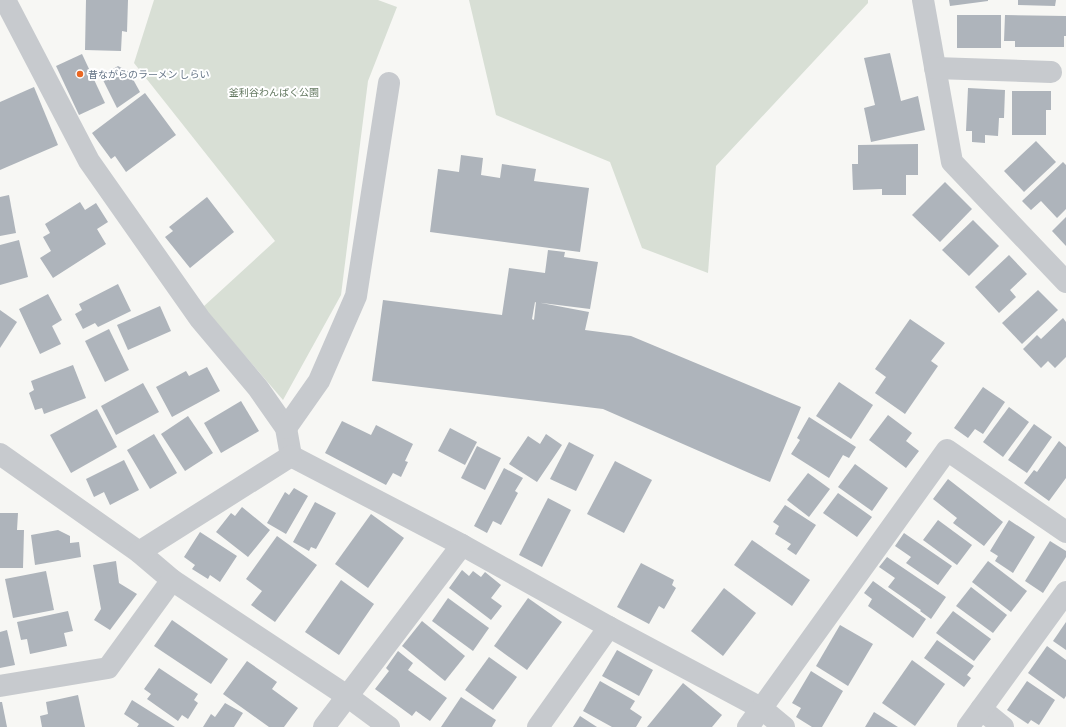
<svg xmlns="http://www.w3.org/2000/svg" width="1066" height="727" viewBox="0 0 1066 727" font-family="Barlow,'Noto Sans JP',sans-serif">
	<rect width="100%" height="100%" fill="#f7f7f4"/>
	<g fill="#d8dfd5">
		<path d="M154,0H378L397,7L368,81L341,295L283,400L203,307L275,241L134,63Z"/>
		<path d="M469,0H868V3L716,166L708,273L642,248L610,162L496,115Z"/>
	</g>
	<g fill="#aeb4bb">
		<path d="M86,0H128L127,32L122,31L121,51L85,50Z"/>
		<path d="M949,0H988V1L950,6Z"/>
		<path d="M1018,0H1056L1055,6L1018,5Z"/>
		<rect x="957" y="15" width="44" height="33"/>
		<path d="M1005,15L1066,16V36H1064V47H1015V41H1004Z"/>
		<path d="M890,53L901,101L918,96L925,130L871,142L864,108L875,105L864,58Z"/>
		<path d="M82,54L105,103L79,115L56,66Z"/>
		<path d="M118,66L129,72L140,92L117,108L101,76Z"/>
		<path d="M34,87L58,145L0,170V102Z"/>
		<path d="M968,88L1005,90L1004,118H999L998,136L985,135V143L972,142V131H966Z"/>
		<path d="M1012,91H1051V110H1046V135H1012Z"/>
		<path d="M145,93L176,135L126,172L115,156L111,159L92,133Z"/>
		<path d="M1036,141L1056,162L1024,192L1004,171Z"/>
		<path d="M918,144V175H906V195H882V189L853,190L852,164H858V145Z"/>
		<path d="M461,155L483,158L481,175L500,178L502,164L536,169L534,181L589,188L580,252L430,232L438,169L459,172Z"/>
		<path d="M1063,162L1066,165V209L1057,218L1041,201L1031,210L1022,201Z"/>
		<path d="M945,182L972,209L940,242L912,215Z"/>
		<path d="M9,195L16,233L0,236V197Z"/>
		<path d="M207,197L234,232L190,268L165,237L173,231L169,227Z"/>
		<path d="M80,202L85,210L96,203L108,222L97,229L106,244L53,278L40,258L51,251L43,237L50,233L45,224Z"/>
		<path d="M1066,217V246L1052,231Z"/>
		<path d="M973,220L999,246L969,276L942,250Z"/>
		<path d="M19,240L28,277L0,285V245Z"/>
		<path d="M548,250L565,252L564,257L598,262L590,309L534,302H535L532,319L534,320L536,302L589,312L585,330L631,336L801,407L770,482L603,409L372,381L383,300L502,315L509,268L545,273Z"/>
		<path d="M1009,255L1027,274L1010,290L1016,297L999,313L975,287Z"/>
		<path d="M118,284L131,311L98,327L95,323L83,329L75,314L82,310L79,304Z"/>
		<path d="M1038,290L1058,310L1022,344L1002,323Z"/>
		<path d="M48,294L62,320L52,326L61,344L40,354L19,309Z"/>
		<path d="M160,306L171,331L128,350L117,325Z"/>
		<path d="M0,310L17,322L0,348Z"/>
		<path d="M1063,318L1066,322V357L1055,368L1048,361L1041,368L1023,349L1037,335L1041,339Z"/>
		<path d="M910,319L945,343L931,361L938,366L905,414L875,393L886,377L875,369Z"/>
		<path d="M109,329L129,370L105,382L85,341Z"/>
		<path d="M73,365L86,398L44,414L42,408L35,410L29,393L34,390L31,381Z"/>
		<path d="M207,367L220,391L172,417L156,387L186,371L189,376Z"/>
		<path d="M839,382L873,405L851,439L816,416Z"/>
		<path d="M143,383L159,412L116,435L101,406Z"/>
		<path d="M983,387L1005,402L983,434L975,429L968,438L954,428Z"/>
		<path d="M241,401L259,431L221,453L204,423Z"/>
		<path d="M1009,407L1029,422L1003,457L983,442Z"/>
		<path d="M97,409L117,447L71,473L50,435Z"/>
		<path d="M888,415L912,433L906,441L919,451L906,468L869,440Z"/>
		<path d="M188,416L213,453L185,471L161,434Z"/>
		<path d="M809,417L856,447L849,458L843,455L829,478L791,454L800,440L797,438Z"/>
		<path d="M342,421L371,435L376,425L413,444L405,461L408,462L401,477L393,473L386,485L325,453Z"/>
		<path d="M1034,424L1052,437L1027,473L1008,460Z"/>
		<path d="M450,428L477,442L465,465L438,451Z"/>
		<path d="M154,434L177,473L150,489L127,450Z"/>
		<path d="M546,434L562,445L537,482L509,464L528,436L540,444Z"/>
		<path d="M1059,441L1066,447V478L1049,501L1024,483L1034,470L1037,472Z"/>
		<path d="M569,442L594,455L576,491L550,479Z"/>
		<path d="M477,446L501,458L485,490L461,478Z"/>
		<path d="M124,460L139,490L110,505L104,492L94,497L86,479Z"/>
		<path d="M615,461L652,480L624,533L587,514Z"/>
		<path d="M855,464L888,488L872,511L838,487Z"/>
		<path d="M504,468L523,478L515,491L518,493L501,525L493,521L487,533L474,526Z"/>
		<path d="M808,473L830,489L809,517L787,500Z"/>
		<path d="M948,479L1003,522L984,546L953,523L957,518L933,499Z"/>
		<path d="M294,488L308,496L286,534L267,523L285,492L289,495Z"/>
		<path d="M838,493L872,517L857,537L823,513Z"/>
		<path d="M548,498L571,510L542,567L519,555Z"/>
		<path d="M315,502L336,513L316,549L311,547L309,551L293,542Z"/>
		<path d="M785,505L816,525L796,555L787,549L791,544L775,534L779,526L773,522Z"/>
		<path d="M242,507L270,530L248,557L216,532L231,513L235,516Z"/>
		<path d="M0,513H18L17,530H24L23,568H0Z"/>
		<path d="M371,514L404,538L368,588L335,564Z"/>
		<path d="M938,520L972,545L957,565L923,540Z"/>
		<path d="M1009,520L1035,537L1013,573L995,561L998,556L990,551Z"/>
		<path d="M58,530L70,536V543L79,542L81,557L35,565L31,535Z"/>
		<path d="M200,532L237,556L220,582L210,575L208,579L192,569L195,565L184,557Z"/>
		<path d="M904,533L952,566L938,585L906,563L911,557L895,546Z"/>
		<path d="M277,536L317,565L275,622L251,605L262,591L246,579Z"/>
		<path d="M752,540L810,580L792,606L734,565Z"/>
		<path d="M1050,541L1066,551V557L1043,593L1025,581Z"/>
		<path d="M887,557L946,597L931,619L920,611L921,610L888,587L895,578L879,567Z"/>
		<path d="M116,561L119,583L137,594L110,630L94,620L101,609L93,565Z"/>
		<path d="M988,561L1027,591L1011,612L972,582Z"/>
		<path d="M641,563L674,580L672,585L676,588L664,609L659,606L649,624L617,607Z"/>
		<path d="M462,570L469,576L473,571L481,577L485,572L501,585L491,598L502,606L491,620L449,588Z"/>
		<path d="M46,571L54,610L13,618L5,579Z"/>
		<path d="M341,580L374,604L339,655L305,632Z"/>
		<path d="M873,581L926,619L913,638L868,606L872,599L864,593Z"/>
		<path d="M971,587L1007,615L993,633L956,606Z"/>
		<path d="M724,588L756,613L723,656L691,631Z"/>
		<path d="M448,598L489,628L473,651L432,621Z"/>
		<path d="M528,598L562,622L527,670L494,646Z"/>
		<path d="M68,611L73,631L64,633L67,646L30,654L27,639L21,640L17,622Z"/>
		<path d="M953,611L991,639L974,661L936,633Z"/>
		<path d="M172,620L228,659L211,684L154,646Z"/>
		<path d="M422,621L465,656L445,681L402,646Z"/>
		<path d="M1066,622V650L1053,641Z"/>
		<path d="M840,625L873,644L848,686L816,666Z"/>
		<path d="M7,630L15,665L0,668V632Z"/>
		<path d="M937,640L974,666L967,675L971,678L964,687L924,658Z"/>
		<path d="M1047,646L1066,660V696L1064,699L1028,673Z"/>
		<path d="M617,650L653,670L639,696L602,676Z"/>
		<path d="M398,651L413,663L408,670L447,698L430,721L416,711L412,716L375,689L389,671L386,668Z"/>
		<path d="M489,657L517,677L493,710L465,690Z"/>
		<path d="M912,660L945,684L915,726L882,703Z"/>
		<path d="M247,661L277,682L272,689L298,708L284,727H269L223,694Z"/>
		<path d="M159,668L198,694L194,700L198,703L188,719L182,715L178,721L147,699L151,694L144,689Z"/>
		<path d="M811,671L843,691L822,727H812L796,717L801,708L792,703Z"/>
		<path d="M600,681L635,701L630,709L642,717L636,727H612L583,711Z"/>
		<path d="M1027,681L1055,700L1039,725L1031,720L1028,724L1007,710Z"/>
		<path d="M683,683L722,715L712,727H647Z"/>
		<path d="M78,695L85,727H42L40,716L48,714L46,702Z"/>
		<path d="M461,697L496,720L492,727H441Z"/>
		<path d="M132,700L175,727H137L139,724L124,714Z"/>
		<path d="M0,702H2L7,727H0Z"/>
		<path d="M225,703L243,713L234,727H203L211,714L215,717Z"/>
		<path d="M874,712L898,727H865Z"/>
		<path d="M580,716L597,727H573Z"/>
	</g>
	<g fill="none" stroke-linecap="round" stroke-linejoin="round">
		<g stroke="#c7cace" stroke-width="22">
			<path d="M5,0L89,161L200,319L258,388L286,428L291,456"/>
			<path d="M923,0L952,162L1066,282"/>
			<path d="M935,68L1051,72"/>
			<path d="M286,428L319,381L356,296L389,83"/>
			<path d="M0,454L139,552L172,580L347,696L389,727"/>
			<path d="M291,456L462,545L609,627L761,708L784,727"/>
			<path d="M139,552L291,456"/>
			<path d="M0,686L108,668L172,580"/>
			<path d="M981,709L1003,727"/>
			<path d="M324,727L462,545"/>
			<path d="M538,727L609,627"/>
			<path d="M748,727L947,450L1066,532"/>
			<path d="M968,727L1066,592"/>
		</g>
	</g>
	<circle fill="#e96723" stroke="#fff" stroke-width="1.5" cx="80" cy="74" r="4"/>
	<g text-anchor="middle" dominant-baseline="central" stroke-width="4" stroke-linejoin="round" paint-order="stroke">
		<g font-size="10" fill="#657486" stroke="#fff" text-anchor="start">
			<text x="88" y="74">昔ながらのラーメン しらい</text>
		</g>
		<g font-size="10" fill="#637860" stroke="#fff">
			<text x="274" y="92">釜利谷わんぱく公園</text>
		</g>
	</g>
</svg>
